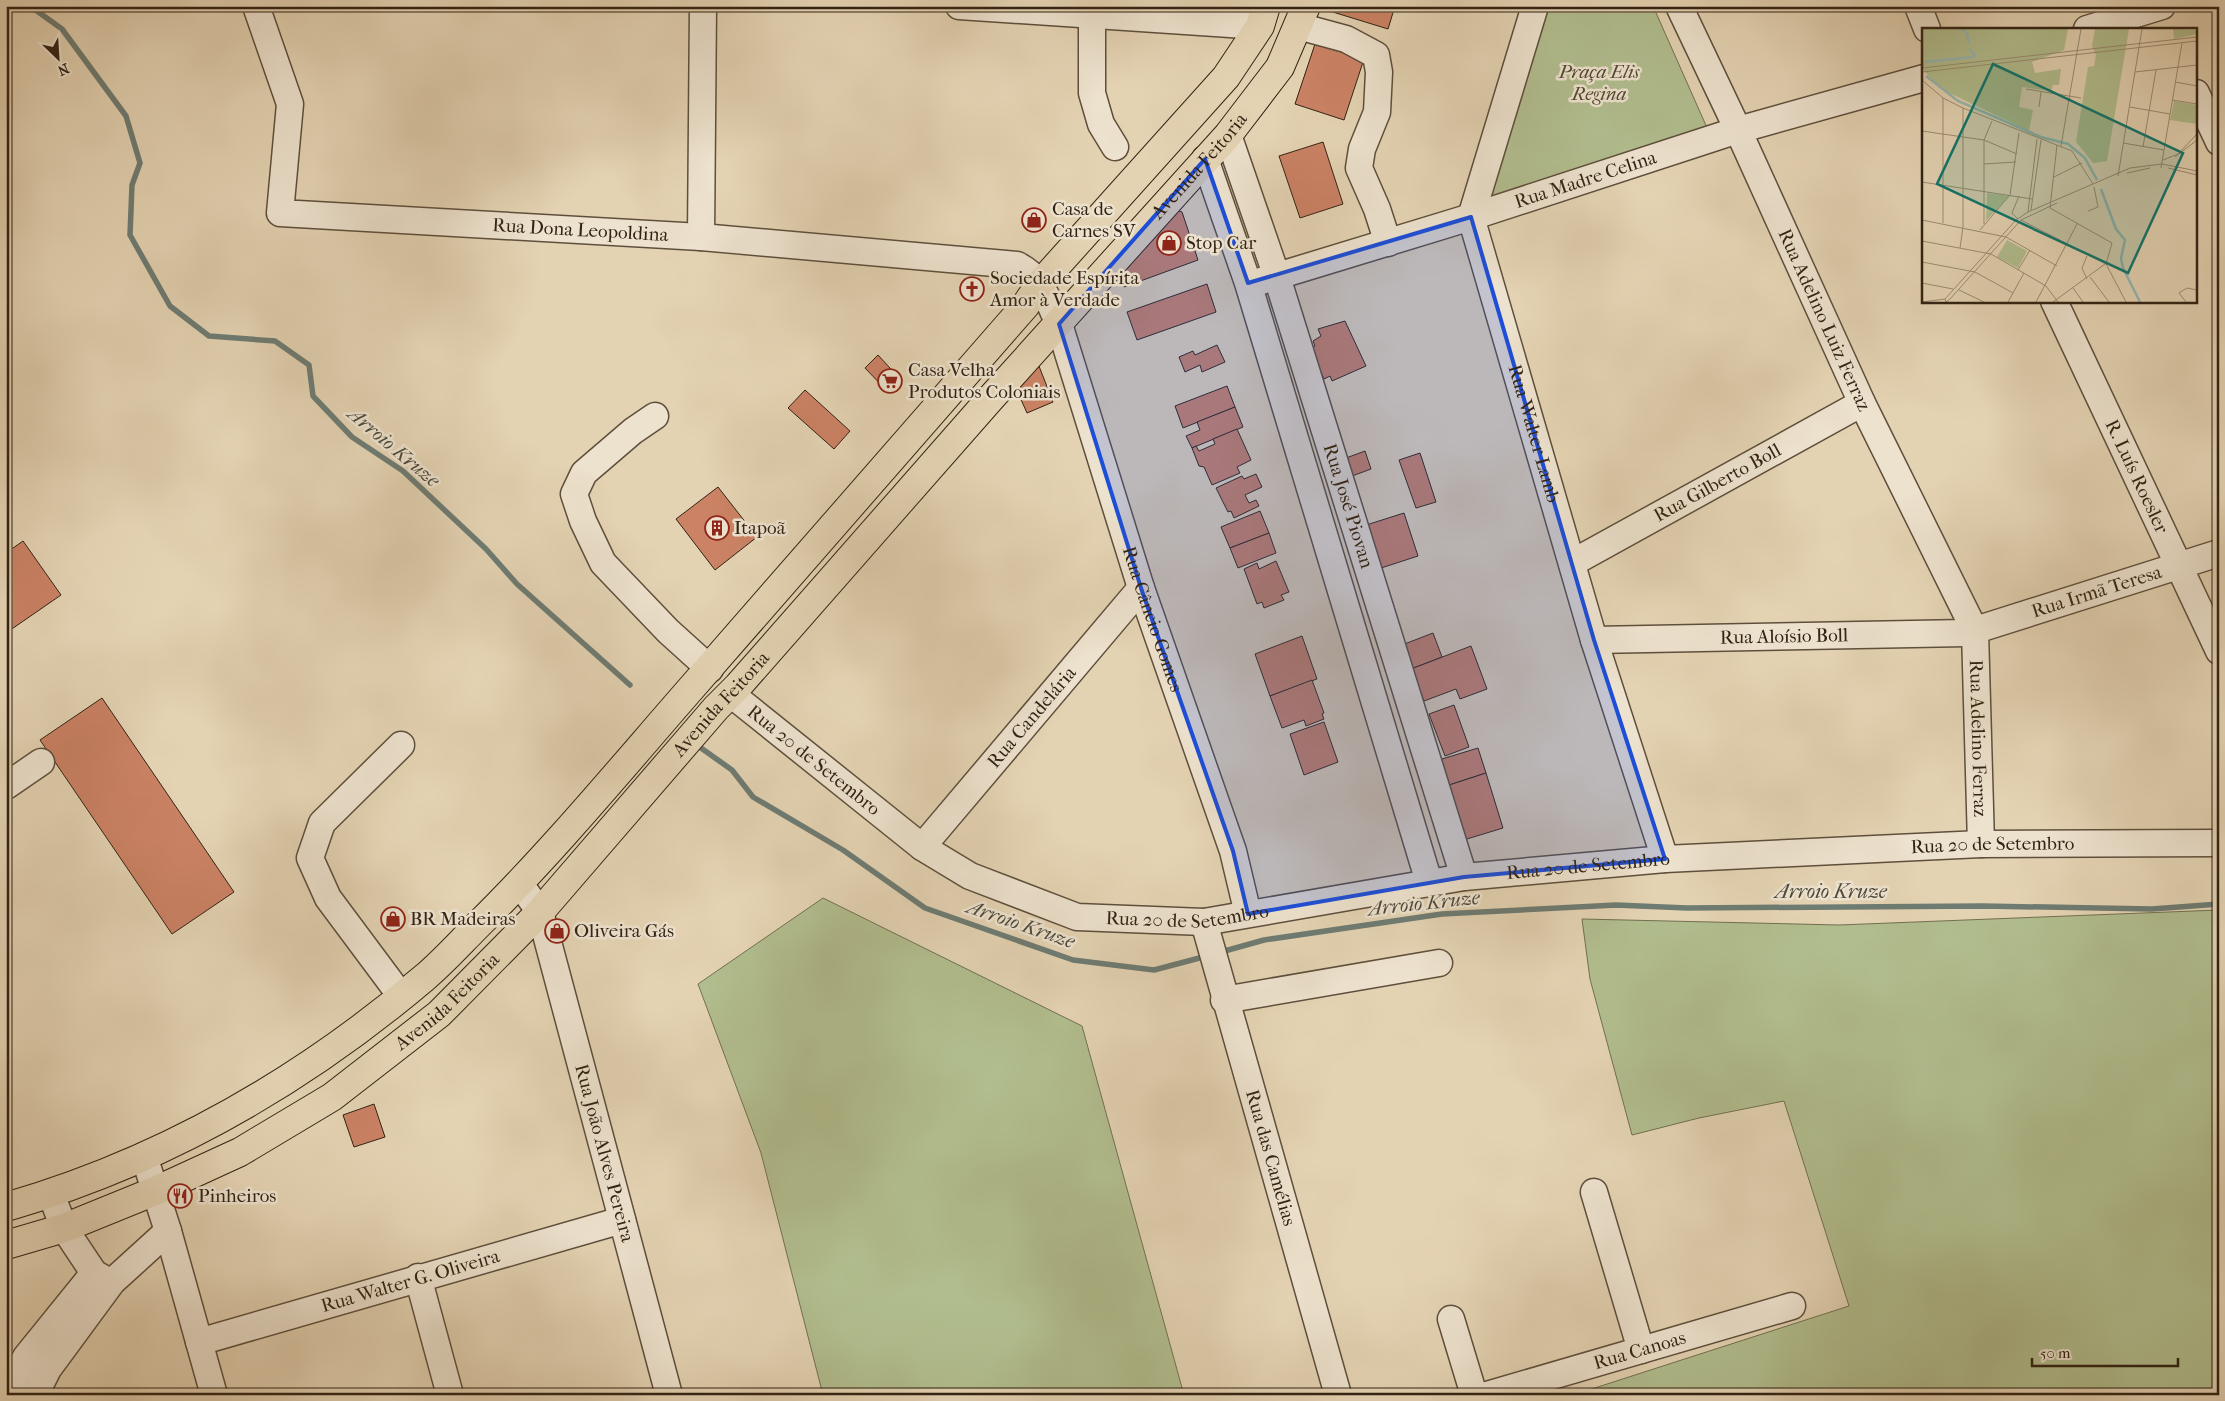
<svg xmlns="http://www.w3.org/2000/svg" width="2225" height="1401" viewBox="0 0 2225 1401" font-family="'IM FELL French Canon',serif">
	<rect width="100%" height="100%" fill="#e4d3b3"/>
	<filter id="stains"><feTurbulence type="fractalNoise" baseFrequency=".004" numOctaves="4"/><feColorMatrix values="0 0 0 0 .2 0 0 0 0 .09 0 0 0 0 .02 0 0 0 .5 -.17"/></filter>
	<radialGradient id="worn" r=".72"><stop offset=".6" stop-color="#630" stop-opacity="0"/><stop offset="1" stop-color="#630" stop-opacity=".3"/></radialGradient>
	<g fill="#b1bd8e" stroke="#717051">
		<path d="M1542,6H1653L1708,130L1482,201Z"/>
		<path d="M823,898L1082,1026L1184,1395H823L761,1153L698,984Z"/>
		<path d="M2219,910V1395H1573L1849,1306L1784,1101L1699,1118L1632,1135L1590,979L1582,919L1839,925Z"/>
	</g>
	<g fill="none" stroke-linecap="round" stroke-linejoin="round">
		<g stroke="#6e7c73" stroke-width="5.5">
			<path d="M30,6L62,29L126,116L140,163L132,185L130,235L170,306L209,336L275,341L309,365L313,396L352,437L403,471L486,549L517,584L630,685"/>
			<path d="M701,748L732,770L753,797L843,850L925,908L1073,960L1154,970L1207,956"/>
			<path d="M1221,952L1264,940L1442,914L1616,905L1687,908L1983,906L2152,909L2219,904"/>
		</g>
	</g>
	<g fill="#cb8265" stroke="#312314">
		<path d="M1324,6H1395L1388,29L1323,9Z"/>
		<path d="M1315,44L1364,59L1344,120L1295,104Z"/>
		<path d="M1323,142L1343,204L1300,218L1279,156Z"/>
		<path d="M1170,207L1182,212L1198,260L1124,287L1114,268Z"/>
		<path d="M1207,284L1216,312L1137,340L1127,312Z"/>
		<path d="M1345,321L1366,366L1332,381L1330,376L1324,379L1310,349L1315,346L1313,341L1321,336L1318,329Z"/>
		<path d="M1217,345L1225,362L1202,372L1200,365L1185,372L1179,357L1193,351L1195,355Z"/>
		<path d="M878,355L901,380L888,392L865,368Z"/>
		<path d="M1037,361L1053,402L1027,413L1015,386Z"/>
		<path d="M1227,386L1235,407L1183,428L1175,406Z"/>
		<path d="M805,390L850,431L834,449L788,408Z"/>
		<path d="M1235,407L1243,427L1192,448L1186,436L1200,430L1197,422Z"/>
		<path d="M1237,429L1251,460L1237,467L1240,473L1212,485L1204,467L1199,466L1192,448L1196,446L1199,451L1215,444L1213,439Z"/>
		<path d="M1365,451L1371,469L1344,479L1338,461Z"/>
		<path d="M1420,453L1436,502L1416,508L1399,460Z"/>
		<path d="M1256,474L1262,487L1245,495L1249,503L1256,500L1259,506L1234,518L1231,511L1228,512L1216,488L1242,476L1244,479Z"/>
		<path d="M718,487L757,537L715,570L676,519Z"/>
		<path d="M1260,511L1269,533L1230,548L1221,527Z"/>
		<path d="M1404,513L1418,556L1375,570L1360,527Z"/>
		<path d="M1269,533L1276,553L1238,568L1230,548Z"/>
		<path d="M23,541L61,595L6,633V553Z"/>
		<path d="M1276,561L1289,592L1281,595L1284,600L1264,608L1262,602L1257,604L1244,569L1257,563L1259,569Z"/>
		<path d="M1433,633L1442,657L1411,669L1402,645Z"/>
		<path d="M1302,636L1317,679L1270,696L1255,654Z"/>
		<path d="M1471,646L1487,689L1460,699L1456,689L1424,701L1411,669Z"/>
		<path d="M1312,680L1324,713L1322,714L1324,719L1306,726L1304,720L1282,728L1270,696Z"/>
		<path d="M102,698L234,892L172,934L40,740Z"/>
		<path d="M1454,705L1469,747L1445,756L1429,714Z"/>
		<path d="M1324,722L1338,762L1304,775L1290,734Z"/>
		<path d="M1478,748L1486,773L1440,788L1432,762Z"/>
		<path d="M1486,773L1503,828L1457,842L1440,788Z"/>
		<path d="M374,1104L385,1137L354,1147L343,1115Z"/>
	</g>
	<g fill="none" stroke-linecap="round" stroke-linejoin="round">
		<g stroke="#5e4f3c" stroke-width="29">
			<g id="minor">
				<path id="s1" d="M256,6L290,104L280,213L701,237L1017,265C1043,278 1047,299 1059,324L1141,588L1233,851L1248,914"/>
				<path d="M959,6L1260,26"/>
				<path id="s2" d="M1535,6L1471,217L1594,640L1665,859"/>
				<path id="s3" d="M1679,6L1738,130L1862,403L1975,631L1981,844"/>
				<path d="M1918,6L1927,29"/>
				<path d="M1092,15V93L1101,124L1115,147"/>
				<path d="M1298,26L1346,39L1376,55L1379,72L1377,112L1362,149L1359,168L1377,209L1388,243"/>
				<path d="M2087,29L2162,6"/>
				<path d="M2196,93L2219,142"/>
				<path id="s4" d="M1228,135L1277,277L1464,877"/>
				<path d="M1205,159L1248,283L1429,882"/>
				<path d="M701,237L703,6"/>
				<path id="s5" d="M1261,281L1471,217L1738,130L1924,78"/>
				<path id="s6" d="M2054,301L2219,651"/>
				<path d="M655,416L633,431L584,473L574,494L583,521L603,563L668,631L710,669"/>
				<path id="s7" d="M1572,563L1862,403"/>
				<path id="s8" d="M1594,640L1966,633L2219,553"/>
				<path id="s9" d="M731,694L922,847L970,876L1077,917L1204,922L1464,877L1665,859L1981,844L2219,843"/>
				<path d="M6,786L41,762"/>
				<path id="s10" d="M922,847L1141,588"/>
				<path id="s11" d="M520,884L540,912L669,1395"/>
				<path id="s12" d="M1204,922L1338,1395"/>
				<path d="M401,996L328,898L310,858L322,823L401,745"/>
				<path d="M1224,1000L1439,963"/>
				<path d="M144,1156L168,1231L214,1395"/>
				<path d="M1594,1192L1641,1350"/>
				<path d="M51,1194L64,1228L94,1273L108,1281"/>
				<path d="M418,1277L450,1395"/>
				<path d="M1451,1319L1474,1395"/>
				<path id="s13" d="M199,1342L622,1220"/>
				<path d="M6,1395L26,1357L94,1273"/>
				<path d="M35,1395L48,1369L112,1282L168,1231"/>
				<path id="s14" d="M1487,1395L1792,1306"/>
			</g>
		</g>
		<g stroke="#312314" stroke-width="30">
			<g id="major">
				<path d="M6,1207C162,1162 300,1083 424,978C443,962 460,943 478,925C552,852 619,771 687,693C801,564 913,435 1025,306L1040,284L1226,77L1260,26L1266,6"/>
				<path id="s15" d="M6,1245L64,1228L155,1191L240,1152L332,1097L439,1014L540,912L716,708L738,686L991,398L1228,135L1280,67L1306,6"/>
			</g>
		</g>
		<use href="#minor" stroke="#ede2ce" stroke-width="26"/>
		<use href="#major" stroke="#e4d3b3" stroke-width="28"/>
	</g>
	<path fill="#1d4ed8" fill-opacity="0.2" stroke="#1d4ed8" stroke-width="4" stroke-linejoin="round" d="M1205,159L1248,283L1471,217L1594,640L1665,859L1464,877L1248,914L1233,851L1141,588L1059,324Z"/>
	<defs>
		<g id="shop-ring" transform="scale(1.25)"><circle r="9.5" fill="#ede2ce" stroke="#8f2418" stroke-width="1.5"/><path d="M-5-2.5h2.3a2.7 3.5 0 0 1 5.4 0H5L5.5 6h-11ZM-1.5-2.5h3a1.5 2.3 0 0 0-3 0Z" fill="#8f2418"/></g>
		<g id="church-ring" transform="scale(1.25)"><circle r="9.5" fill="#ede2ce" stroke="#8f2418" stroke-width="1.5"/><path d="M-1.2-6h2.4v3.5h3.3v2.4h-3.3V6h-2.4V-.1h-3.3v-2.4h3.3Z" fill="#8f2418"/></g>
		<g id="supermarket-ring" transform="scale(1.25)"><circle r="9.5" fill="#ede2ce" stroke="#8f2418" stroke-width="1.5"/><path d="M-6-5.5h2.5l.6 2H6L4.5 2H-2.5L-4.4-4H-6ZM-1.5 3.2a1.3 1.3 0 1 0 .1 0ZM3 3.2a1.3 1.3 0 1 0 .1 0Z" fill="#8f2418"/></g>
		<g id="building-ring" transform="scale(1.25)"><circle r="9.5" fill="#ede2ce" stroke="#8f2418" stroke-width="1.5"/><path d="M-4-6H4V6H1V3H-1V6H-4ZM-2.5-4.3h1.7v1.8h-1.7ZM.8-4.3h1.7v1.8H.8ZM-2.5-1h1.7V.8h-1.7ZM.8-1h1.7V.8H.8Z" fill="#8f2418"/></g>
		<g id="restaurant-ring" transform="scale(1.25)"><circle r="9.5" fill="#ede2ce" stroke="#8f2418" stroke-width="1.5"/><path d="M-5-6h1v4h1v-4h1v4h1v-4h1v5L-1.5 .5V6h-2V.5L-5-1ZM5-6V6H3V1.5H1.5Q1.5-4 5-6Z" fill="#8f2418"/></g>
	</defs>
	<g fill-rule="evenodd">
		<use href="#shop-ring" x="1034" y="220"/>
		<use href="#shop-ring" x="1169" y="243"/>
		<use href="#church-ring" x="972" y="289"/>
		<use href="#supermarket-ring" x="890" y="381"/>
		<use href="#building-ring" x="717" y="528"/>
		<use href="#shop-ring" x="393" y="919"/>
		<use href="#shop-ring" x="557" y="931"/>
		<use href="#restaurant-ring" x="180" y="1196"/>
	</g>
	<g text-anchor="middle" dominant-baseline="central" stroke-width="5" stroke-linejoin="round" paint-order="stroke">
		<g font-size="19" font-style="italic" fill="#514a32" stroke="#ede2ce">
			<text x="1599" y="72">Praça Elis<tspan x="1599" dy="22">Regina</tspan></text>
		</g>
		<g font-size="19" fill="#312314" stroke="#ede2ce">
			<text stroke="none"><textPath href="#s15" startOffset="1634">Avenida Feitoria</textPath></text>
			<text stroke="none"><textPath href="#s5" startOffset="340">Rua Madre Celina</textPath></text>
			<text stroke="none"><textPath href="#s1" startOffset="514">Rua Dona Leopoldina</textPath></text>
			<text stroke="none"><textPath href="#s3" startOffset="346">Rua Adelino Luiz Ferraz</textPath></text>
			<text stroke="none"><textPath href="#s2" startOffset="446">Rua Walter Lamb</textPath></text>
			<text stroke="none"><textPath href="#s6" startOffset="194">R. Luís Roesler</textPath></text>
			<text stroke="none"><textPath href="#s7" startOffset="166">Rua Gilberto Boll</textPath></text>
			<text stroke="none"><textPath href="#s4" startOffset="390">Rua José Piovan</textPath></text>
			<text stroke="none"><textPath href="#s8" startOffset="509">Rua Irmã Teresa</textPath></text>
			<text stroke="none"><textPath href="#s1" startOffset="1336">Rua Câncio Gomes</textPath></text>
			<text stroke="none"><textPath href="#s8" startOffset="190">Rua Aloísio Boll</textPath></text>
			<text stroke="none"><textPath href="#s15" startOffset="914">Avenida Feitoria</textPath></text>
			<text stroke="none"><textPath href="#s10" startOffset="170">Rua Candelária</textPath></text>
			<text stroke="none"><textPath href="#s3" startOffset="799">Rua Adelino Ferraz</textPath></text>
			<text stroke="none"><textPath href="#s9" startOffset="106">Rua 20 de Setembro</textPath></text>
			<text stroke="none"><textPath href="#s9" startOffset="1336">Rua 20 de Setembro</textPath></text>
			<text stroke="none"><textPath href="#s9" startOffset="931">Rua 20 de Setembro</textPath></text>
			<text stroke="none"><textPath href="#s9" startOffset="526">Rua 20 de Setembro</textPath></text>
			<text stroke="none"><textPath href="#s15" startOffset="509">Avenida Feitoria</textPath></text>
			<text stroke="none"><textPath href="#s11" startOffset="284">Rua João Alves Pereira</textPath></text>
			<text stroke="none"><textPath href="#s12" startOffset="245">Rua das Camélias</textPath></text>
			<text stroke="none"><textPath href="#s13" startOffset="220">Rua Walter G. Oliveira</textPath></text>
			<text stroke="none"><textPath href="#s14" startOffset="159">Rua Canoas</textPath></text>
		</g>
		<g font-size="19" fill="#312314" stroke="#ede2ce" text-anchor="start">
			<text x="1052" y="209">Casa de<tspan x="1052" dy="22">Carnes SV</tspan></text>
			<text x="1186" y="243">Stop Car</text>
			<text x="990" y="278">Sociedade Espírita<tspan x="990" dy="22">Amor à Verdade</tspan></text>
			<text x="908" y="370">Casa Velha<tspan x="908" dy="22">Produtos Coloniais</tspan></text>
			<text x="734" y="528">Itapoã</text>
			<text x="410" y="919">BR Madeiras</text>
			<text x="574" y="931">Oliveira Gás</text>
			<text x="198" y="1196">Pinheiros</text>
		</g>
		<g font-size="20" font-style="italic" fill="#4a483c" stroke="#ede2ce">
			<text transform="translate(394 447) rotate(40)">Arroio Kruze</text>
			<text x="1831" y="891">Arroio Kruze</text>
			<text transform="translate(1424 903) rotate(-6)">Arroio Kruze</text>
			<text transform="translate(1021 924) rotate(19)">Arroio Kruze</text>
		</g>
	</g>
	<g transform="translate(1922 28)">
		<rect width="275" height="275" fill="#e4d3b3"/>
		<path d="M0,1H146L142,22L110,34L113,45L139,41L137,57H131L129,63L100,59L97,79L111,82L107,103L19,61L0,41ZM173,1H207L185,133L171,135L154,114L166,39L172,38L174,27L170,18ZM251,1L275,2V6L252,11ZM252,73L275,77V96L248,92ZM65,165L87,168L64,193ZM85,212L105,223L96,240L75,229Z" fill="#b1bd8e"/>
		<path fill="none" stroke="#96b7b2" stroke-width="2.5" d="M38,1L45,5L47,16M3,34L51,29L53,27L47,21M4,48L36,73L119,109L146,116L163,130L175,152M179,161L194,201L203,212L199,230L201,240L218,274"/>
		<path fill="none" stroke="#9c8d73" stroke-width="1" d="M0,40L275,9M0,44L275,13M213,44L275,37M0,50V160M1,53L21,70L41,80L150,123L171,156M253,54L275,58M104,61L159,70M250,72L275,76M117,79L119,64M208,79L248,86M0,103L62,112L95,126M201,115L242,122M135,117L128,180L190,215L184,236M139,118L159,1M221,119L234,42M253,129L275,112M241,132L256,126L275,106M62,136L94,134M239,140L260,15M246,140L275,147M205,145L228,140M196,148L220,1M132,149L160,135M0,154L110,171M109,182L119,112M166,183L176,179L172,159M106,184L115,111M96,191L90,185L97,168M0,192L84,209L135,238M99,192L184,236M21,195V70M62,196V112L70,93M58,202L88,167L97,105M0,213L69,226L124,258L136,274M38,220L41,199V80M0,234L53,244L91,265M184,236L204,274M96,242L108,222M168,249L187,274M165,251L160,240L165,228M0,255L31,261M151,260L161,274M37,262L62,274M23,271L24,274L28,271L99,192L135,175M0,274L23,271L94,192L106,184L208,140L240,136L275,143M86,274L102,245M114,274L155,196M131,274L183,236M264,274L257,265L265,260L275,262"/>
		<path fill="#0f766e" fill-opacity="0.15" stroke="#0f766e" stroke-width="2.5" d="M71,36L261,125L206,245L15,156Z"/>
		<rect width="275" height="275" fill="none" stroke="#312314" stroke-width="2.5"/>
	</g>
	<rect width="2225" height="1401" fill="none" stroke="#e4d3b3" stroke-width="25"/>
	<rect x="8" y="8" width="2210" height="1386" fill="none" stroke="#312314" stroke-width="2.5"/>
	<rect x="12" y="12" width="2200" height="1376" fill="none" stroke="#312314"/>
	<g transform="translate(58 58) rotate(155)" stroke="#ede2ce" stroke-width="4" paint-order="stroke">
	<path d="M0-4L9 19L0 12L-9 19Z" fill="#312314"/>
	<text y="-8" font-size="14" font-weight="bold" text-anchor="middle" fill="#312314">N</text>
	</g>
	<path d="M2032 1358v8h146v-8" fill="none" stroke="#312314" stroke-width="2.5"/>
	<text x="2040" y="1358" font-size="15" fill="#312314" stroke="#ede2ce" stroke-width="4" paint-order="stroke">50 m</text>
	<rect width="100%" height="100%" filter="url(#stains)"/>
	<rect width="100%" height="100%" fill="url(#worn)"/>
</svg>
